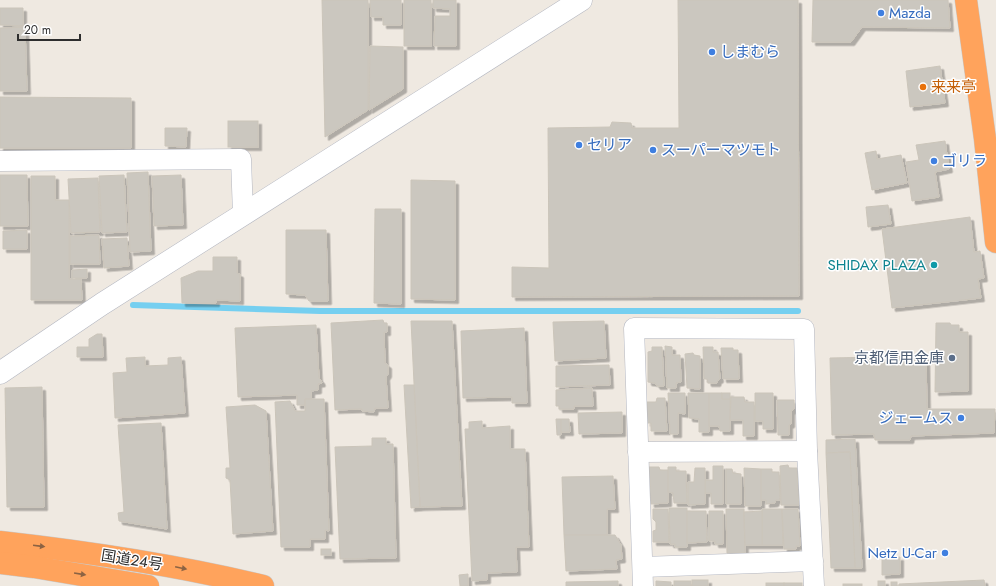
<svg xmlns="http://www.w3.org/2000/svg" width="996" height="586" viewBox="0 0 996 586" font-family="Jost,'Noto Sans JP',sans-serif">
	<defs>
		<filter id="shadow"><feDropShadow dx="3.5" dy="3.5" stdDeviation="0" flood-color="#0004"/></filter>
	</defs>
	<rect width="100%" height="100%" fill="#efe9e1"/>
	<g fill="none" stroke-linecap="round" stroke-linejoin="round">
		<path stroke="#75cff0" stroke-width="6" d="M133,305L320,311H798"/>
	</g>
	<g fill="#cbc7bf" stroke="#cbc5ba" filter="url(#shadow)">
		<path d="M322,0H368V110L325,137Z"/>
		<path d="M370,0H401V25H383V17H371Z"/>
		<rect x="404" y="0" width="27" height="46"/>
		<path d="M433,0H456V46H434L435,16H450V9L433,8Z"/>
		<path d="M678,0H798L799,296L512,297V267L549,268L548,128L610,127L612,122L631,123L632,128H679Z"/>
		<path d="M813,0H948L950,28L862,27L851,42H812Z"/>
		<path d="M0,8H23V26L0,25Z"/>
		<path d="M25,27L27,91H0V28Z"/>
		<path d="M370,46L403,47V89L369,110Z"/>
		<path d="M940,66L945,103L910,107L906,71Z"/>
		<path d="M0,97L131,98V148H0Z"/>
		<rect x="228" y="121" width="30" height="26"/>
		<path d="M165,128H187L186,147L165,146Z"/>
		<path d="M945,141L949,169L935,172L939,197L912,201L906,162L919,160L916,145Z"/>
		<path d="M876,151L877,159L901,155L907,183L872,190L865,153Z"/>
		<path d="M148,172L151,251L130,252L127,173Z"/>
		<path d="M0,175H27L28,226H0Z"/>
		<path d="M124,175L127,232L102,233L99,176Z"/>
		<path d="M181,175L183,225L154,226L152,176Z"/>
		<path d="M31,176H55V200H69V279H81L82,300H31Z"/>
		<path d="M98,178L100,232L71,233L68,179Z"/>
		<path d="M411,180L455,181V300L411,299Z"/>
		<path d="M888,205L891,224L868,227L866,207Z"/>
		<path d="M375,209H401V304L374,303Z"/>
		<path d="M970,217L974,252L980,251L984,278L978,279L981,298L892,308L882,229Z"/>
		<path d="M27,230V249H3V231Z"/>
		<path d="M286,230H326L328,301H309L305,295L286,294Z"/>
		<path d="M99,235L100,264H70V236Z"/>
		<path d="M127,238L129,266L104,268L102,239Z"/>
		<path d="M213,257H237V273L240,274V301L216,300V303H182L181,278L198,271H213Z"/>
		<path d="M87,269V278H72V270Z"/>
		<path d="M383,320L384,323H387V332H384L385,363L388,365V374L386,377L388,408H375L374,412L362,411V409L335,410L331,323Z"/>
		<path d="M411,321H452L462,506L420,507Z"/>
		<path d="M604,321L606,358L555,361L553,322Z"/>
		<path d="M936,323H950L951,325H959V332H968V391L935,392Z"/>
		<path d="M316,325L319,378L321,380L322,383L318,384V390L311,391V399H305V405H297V395L238,397L235,328Z"/>
		<path d="M524,328L527,403H512V397L463,398L461,331Z"/>
		<path d="M97,334H102L103,357H77V347H89V339Z"/>
		<path d="M665,346L672,347V355H680L681,382L676,383V388H667Z"/>
		<path d="M652,347H662L664,386H657L655,383L648,382V352L652,351Z"/>
		<path d="M703,347H713V352H718L720,379L718,380L717,383H708L707,379H704Z"/>
		<path d="M721,348H733V350H738L739,379H723Z"/>
		<path d="M693,353L694,355L700,356V389L687,388L685,354Z"/>
		<path d="M926,356L927,409H995L994,433L911,436L910,440H875L874,434L832,435L830,358Z"/>
		<path d="M145,357V366L168,365V358L181,357L185,413L115,418L113,373L127,372L126,358Z"/>
		<path d="M609,365L610,385L556,387V366Z"/>
		<path d="M404,385H414L420,507L411,508Z"/>
		<path d="M42,387L44,507H7L5,388Z"/>
		<path d="M592,388L593,406H574V409H559V406H556V390Z"/>
		<path d="M668,393H685V414L678,413V434H670Z"/>
		<path d="M688,393H709V432H699V419L689,418Z"/>
		<path d="M709,393H722V399H730V431H720L719,426H709Z"/>
		<rect x="722" y="393" width="8" height="6"/>
		<path d="M755,393H773V429H763V421H755Z"/>
		<path d="M731,397H744L745,402H754V436H743V420H730Z"/>
		<path d="M657,398H665L667,431H651V423H647V402H656Z"/>
		<path d="M305,399H324L329,531L325,530V539H310V547H281L275,402L290,401L295,411H305Z"/>
		<path d="M777,400H794V409L791,411V424L789,425V435H778Z"/>
		<path d="M255,405L266,411L273,531L233,534L230,480L226,478V468H230L226,407Z"/>
		<path d="M622,412V433L579,434L578,413Z"/>
		<path d="M556,419H561V435H557Z"/>
		<path d="M561,419H569L570,432H561Z"/>
		<path d="M482,421V428L510,426V449H525L529,547H516L517,572L487,573V580L472,581L465,429H469V422Z"/>
		<path d="M161,423L167,529L119,521L118,513L124,512L118,425Z"/>
		<path d="M372,438H386V444H393L396,558L340,559L335,447L372,446Z"/>
		<path d="M855,439L862,568H855L850,452L826,453V440Z"/>
		<path d="M850,452L855,568H831L826,453Z"/>
		<path d="M788,465L789,468H797L799,505H781L780,466Z"/>
		<path d="M713,466H723V504H711V493H705V480H713Z"/>
		<path d="M649,467H659L660,470H668V503L651,504Z"/>
		<path d="M668,467H676V471H686L687,503H674L673,493L668,492Z"/>
		<path d="M695,468H705V504L688,505V482H694Z"/>
		<path d="M744,468L761,469V506H745Z"/>
		<path d="M726,469H732L733,473L741,474V504H726Z"/>
		<path d="M761,469H772V472H779L780,500H776L775,503L766,504V500H761Z"/>
		<path d="M613,476L615,509H607V535H564L562,477Z"/>
		<path d="M669,508H687V547H675V544H670Z"/>
		<path d="M653,509H668L669,542H653V531L656,530V522L653,519Z"/>
		<path d="M726,509H744L745,553H727Z"/>
		<path d="M762,509H782L783,545H762Z"/>
		<path d="M782,509H798L800,546H796V549H784Z"/>
		<path d="M687,511H706L707,542L687,543Z"/>
		<path d="M709,511H723V544H715V541H709Z"/>
		<path d="M762,511V545H745L744,512Z"/>
		<path d="M564,535H615L621,545L622,559L616,560L617,569L566,571Z"/>
		<rect x="321" y="549" width="10" height="6"/>
		<path d="M900,557V574L882,575V558Z"/>
		<path d="M468,574V586H460L459,575Z"/>
		<rect x="692" y="580" width="16" height="6"/>
		<path d="M984,580L985,586H899V584Z"/>
		<path d="M618,581V586H566V582Z"/>
		<path d="M656,581L671,582V586H656Z"/>
		<rect x="674" y="581" width="17" height="5"/>
		<rect x="878" y="581" width="7" height="5"/>
		<rect x="891" y="582" width="6" height="4"/>
		<rect x="766" y="583" width="18" height="3"/>
		<rect x="784" y="583" width="18" height="3"/>
		<rect x="843" y="584" width="19" height="2"/>
	</g>
	<g fill="none" stroke-linecap="round" stroke-linejoin="round">
		<g stroke="#b4b7c1" stroke-width="21">
			<g id="street">
				<path d="M0,161L241,159L243,214"/>
				<path d="M638,452L807,451"/>
				<path d="M643,567L813,561"/>
				<path d="M643,586L634,328L804,329L807,451L814,586"/>
			</g>
		</g>
		<g stroke="#b4b7c1" stroke-width="23">
			<path id="secondary" d="M0,373L102,304L581,0"/>
		</g>
		<g stroke="#c9c9c9" stroke-width="23">
			<g id="highway">
				<path d="M966,0L985,139L996,242"/>
				<path d="M0,542C89,552 176,565 263,586"/>
				<path d="M0,563L34,567L148,586"/>
			</g>
		</g>
		<use href="#street" stroke="#fff" stroke-width="20"/>
		<use href="#secondary" stroke="#fff" stroke-width="22"/>
		<use href="#highway" stroke="#ffa35c" stroke-width="22"/>
	</g>
	<defs><path id="oneway-solid" d="M-6-.8H1V-3.2L6.5 0L1 3.2V.8H-6Z"/></defs>
	<g fill="#8c6343">
		<use href="#oneway-solid" transform="translate(39 546) rotate(7)"/>
		<use href="#oneway-solid" transform="translate(181 568) rotate(12)"/>
		<use href="#oneway-solid" transform="translate(80 574) rotate(9)"/>
	</g>
	<g fill="#3f7fe0" stroke="#fff" stroke-width="1.5">
		<circle cx="881" cy="13" r="4"/>
		<circle cx="712" cy="52" r="4"/>
		<circle cx="579" cy="145" r="4"/>
		<circle cx="653" cy="150" r="4"/>
		<circle cx="934" cy="161" r="4"/>
		<circle cx="961" cy="418" r="4"/>
		<circle cx="945" cy="553" r="4"/>
	</g>
	<circle fill="#e8710a" stroke="#fff" stroke-width="1.5" cx="923" cy="87" r="4"/>
	<circle fill="#0f9aa8" stroke="#fff" stroke-width="1.5" cx="934" cy="265" r="4"/>
	<circle fill="#5c6f8a" stroke="#fff" stroke-width="1.5" cx="952" cy="358" r="4"/>
	<g text-anchor="middle" dominant-baseline="central" stroke-width="3" stroke-linejoin="round" paint-order="stroke">
		<g font-size="15" fill="#366cbe" stroke="#fff" text-anchor="start">
			<text x="889" y="13">Mazda</text>
			<text x="720" y="52">しまむら</text>
			<text x="587" y="145">セリア</text>
			<text x="661" y="150">スーパーマツモト</text>
			<text x="942" y="161">ゴリラ</text>
			<text x="953" y="418" text-anchor="end">ジェームス</text>
			<text x="937" y="553" text-anchor="end">Netz U-Car</text>
		</g>
		<g font-size="15" fill="#c56008" stroke="#fff" text-anchor="start">
			<text x="931" y="87">来来亭</text>
		</g>
		<g font-size="15" fill="#0d838f" stroke="#fff" text-anchor="end">
			<text x="926" y="265">SHIDAX PLAZA</text>
		</g>
		<g font-size="15" fill="#4e5e75" stroke="#fff" text-anchor="end">
			<text x="944" y="358">京都信用金庫</text>
		</g>
		<g font-size="15" fill="#2e2e2e" stroke="#fff">
			<text transform="translate(132 560) rotate(9)">国道24号</text>
		</g>
	</g>
	<path d="M18 34v6h62v-6" fill="none" stroke="#2e2e2e" stroke-width="2"/>
	<text x="24" y="34" font-size="12" fill="#2e2e2e" stroke="#ffffff" stroke-width="3" paint-order="stroke">20 m</text>
</svg>
